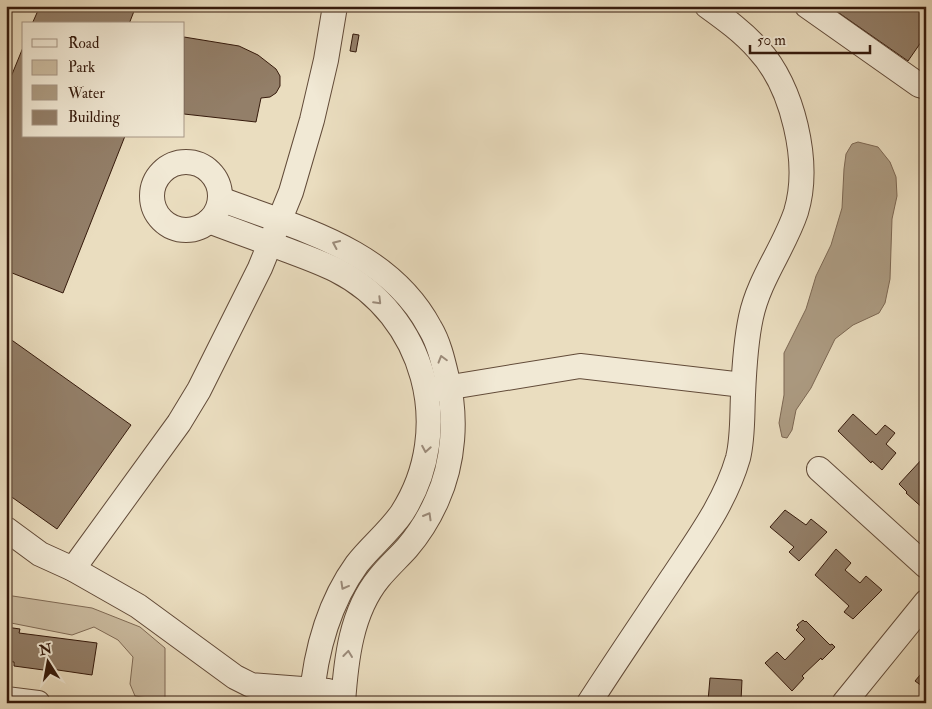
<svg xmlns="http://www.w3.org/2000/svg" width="932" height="709" viewBox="0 0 932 709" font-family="'IM FELL Double Pica',serif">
	<rect width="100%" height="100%" fill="#eaddbf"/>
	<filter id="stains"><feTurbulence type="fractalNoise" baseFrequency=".004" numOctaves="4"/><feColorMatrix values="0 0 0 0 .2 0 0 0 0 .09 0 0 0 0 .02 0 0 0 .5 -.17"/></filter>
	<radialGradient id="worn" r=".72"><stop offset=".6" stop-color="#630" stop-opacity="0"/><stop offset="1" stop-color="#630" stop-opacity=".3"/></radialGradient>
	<path fill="#cbbca1" stroke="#806b56" d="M6,595L92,608L140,627L165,648V703H150L148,698L135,696L130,684L133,657L118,640L94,627L72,635L6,622Z"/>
	<path fill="#ac9b82" stroke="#7c6753" d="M858,142L878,147L890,162L896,177L897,196L892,219L890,279L885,303L879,313L853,325L835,339L811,388L796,410L792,430L787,438L782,437L779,423L784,395V353L806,309L816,276L831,245L842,208L844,169L846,154L852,144Z"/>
	<g fill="#937f69" stroke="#351a0c">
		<path d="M40,6H72L81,10L83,6H136L129,24H32Z"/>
		<path d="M829,6H926V35L908,61Z"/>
		<path d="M353,34L359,35L356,52L350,51Z"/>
		<path d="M184,37L239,46L258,55L276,69L280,76V86L276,93L270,97L261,98L256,122L184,114Z"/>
		<path d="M24,45V136H125L63,293L7,271L6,272V89Z"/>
		<path d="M6,336L131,425L57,529L6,493Z"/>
		<path d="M853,414L876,435L885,425L895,433L886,444L896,453L882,470L872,461L871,463L838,431Z"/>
		<path d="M923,458L926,460V511L906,493L907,492L899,484Z"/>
		<path d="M785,510L806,525L811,519L827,532L799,561L789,552L794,547L770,527Z"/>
		<path d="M836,549L851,563L845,570L860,583L866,576L882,590L853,619L844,612L849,606L815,575Z"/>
		<path d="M803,620L805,622L806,621L830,645L832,644L835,647L822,660L821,658L802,676L804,678L792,691L765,663L777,652L785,660L805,639L796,630L799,627L797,625Z"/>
		<path d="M6,627L20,629L19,633L97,643L92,675L51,669V671L14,666V662L6,661Z"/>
		<path d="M926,664V689L915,681L925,669L923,667Z"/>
		<path d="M710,678L742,680L741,701H708Z"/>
	</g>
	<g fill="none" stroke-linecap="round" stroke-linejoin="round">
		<g stroke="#624b39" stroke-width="26">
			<g id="minor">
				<path d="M807,6L919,85L926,87"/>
				<circle cx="186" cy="196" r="34"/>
				<path d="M220,199C297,228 388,249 430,328C439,343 443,361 447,378C457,417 454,462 437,500C430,516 419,534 407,548C398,558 388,567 379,578C351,612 346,660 343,703"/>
				<path d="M209,221C235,231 261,240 287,250C303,256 320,262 336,270C425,315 456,429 402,513C389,532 371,546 357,564C328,604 315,655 311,703"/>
				<path d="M433,390L580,366L743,385"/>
				<path d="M819,469L926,566"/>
				<path d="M6,529L40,554L73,569L138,606L235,677L251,685L328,691"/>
				<path d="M73,569L179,423L199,390L260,268L291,192L312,120L326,60L335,6"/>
				<path d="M6,699L38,703"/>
				<path d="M589,703C616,661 644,620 672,578C697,540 725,503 738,458C743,438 742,416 743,395C744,371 746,340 751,317C759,279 784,248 796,212C811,163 793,86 758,49C743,32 725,19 707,6"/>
				<path d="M844,703L926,602"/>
			</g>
		</g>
		<use href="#minor" stroke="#f1e9d5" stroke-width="24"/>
	</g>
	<defs><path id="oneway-chevron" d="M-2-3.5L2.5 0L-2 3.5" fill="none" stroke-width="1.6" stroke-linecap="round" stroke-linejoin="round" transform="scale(1.25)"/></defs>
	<g stroke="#9c8c7b">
		<use href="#oneway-chevron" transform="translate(336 244) rotate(-156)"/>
		<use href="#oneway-chevron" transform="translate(378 301) rotate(45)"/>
		<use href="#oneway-chevron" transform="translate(442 359) rotate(-106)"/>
		<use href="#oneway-chevron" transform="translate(426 449) rotate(100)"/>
		<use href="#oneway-chevron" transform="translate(428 516) rotate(-60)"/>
		<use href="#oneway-chevron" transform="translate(344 586) rotate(119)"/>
		<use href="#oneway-chevron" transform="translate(348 654) rotate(-83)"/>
	</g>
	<rect width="932" height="709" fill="none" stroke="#eaddbf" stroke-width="25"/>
	<rect x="8" y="8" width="917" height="694" fill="none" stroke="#351a0c" stroke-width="2.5"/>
	<rect x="12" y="12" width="907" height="684" fill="none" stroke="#351a0c"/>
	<rect x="22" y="22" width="162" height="115" fill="#f1e9d5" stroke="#a69685"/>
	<rect x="32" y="39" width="25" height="8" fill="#f1e9d5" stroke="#a69685"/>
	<text x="68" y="48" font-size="15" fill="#351a0c">Road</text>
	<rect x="32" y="60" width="25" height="15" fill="#cbbca1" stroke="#a69685"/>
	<text x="68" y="72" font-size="15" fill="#351a0c">Park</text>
	<rect x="32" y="85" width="25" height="15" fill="#ac9b82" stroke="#a69685"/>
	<text x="68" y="98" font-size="15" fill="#351a0c">Water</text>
	<rect x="32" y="110" width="25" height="15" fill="#937f69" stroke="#a69685"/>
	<text x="68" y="122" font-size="15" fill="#351a0c">Building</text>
	<g transform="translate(48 662) rotate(349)" stroke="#f1e9d5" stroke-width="4" paint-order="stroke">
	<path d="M0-4L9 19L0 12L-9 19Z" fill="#351a0c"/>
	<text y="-8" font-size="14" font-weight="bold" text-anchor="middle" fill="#351a0c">N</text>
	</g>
	<path d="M750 45v8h120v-8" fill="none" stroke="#351a0c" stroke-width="2.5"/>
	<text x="757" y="45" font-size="15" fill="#351a0c" stroke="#f1e9d5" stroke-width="4" paint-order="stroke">50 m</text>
	<rect width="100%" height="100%" filter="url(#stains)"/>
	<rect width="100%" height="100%" fill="url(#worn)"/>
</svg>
